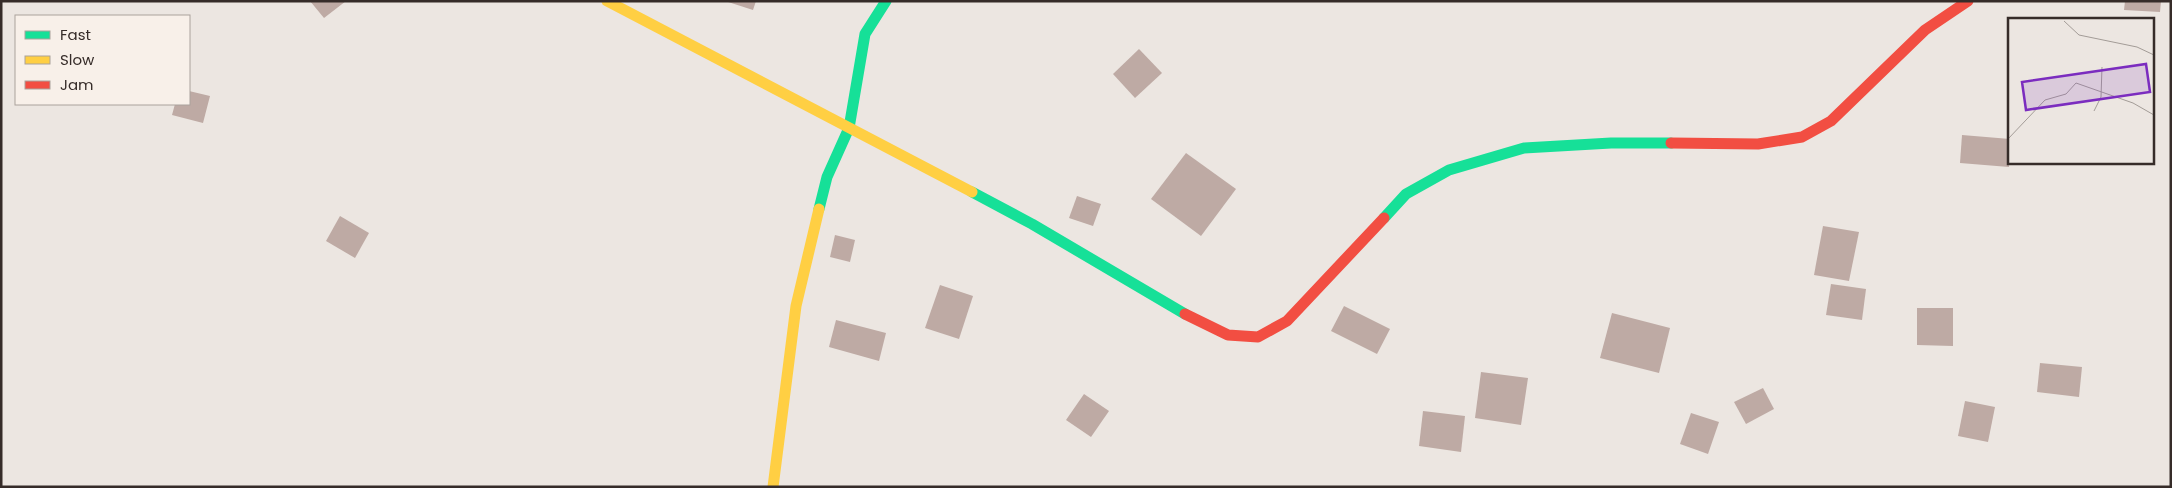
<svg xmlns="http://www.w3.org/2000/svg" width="2172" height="488" viewBox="0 0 2172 488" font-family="Poppins,sans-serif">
	<rect width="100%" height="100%" fill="#ece6e1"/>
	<g fill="#beaaa4">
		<path d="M310,1H346L324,18Z"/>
		<path d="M725,1H756L753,10Z"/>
		<path d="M2125,1H2161L2160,12L2124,10Z"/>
		<path d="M1139,49L1162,73L1135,98L1113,74Z"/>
		<path d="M189,91L210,96L203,123L172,115L175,104H189Z"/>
		<path d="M1962,135L2010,139L2009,167L1960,163Z"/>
		<path d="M1186,153L1236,189L1201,236L1151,199Z"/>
		<path d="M1077,196L1101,204L1093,226L1069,218Z"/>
		<path d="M340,216L369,233L355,258L326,241Z"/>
		<path d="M1823,226L1859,232L1849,281L1814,275Z"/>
		<path d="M835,235L855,240L850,262L830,257Z"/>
		<path d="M1831,284L1866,289L1862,320L1826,315Z"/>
		<path d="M940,285L973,296L959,339L925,328Z"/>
		<path d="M1344,306L1390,329L1377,354L1331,331Z"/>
		<path d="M1917,308H1953V346L1917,345Z"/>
		<path d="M1612,313L1670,328L1659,373L1600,358Z"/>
		<path d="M836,320L886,333L879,361L829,347Z"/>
		<path d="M2040,363L2082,367L2079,397L2037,392Z"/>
		<path d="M1481,372L1528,378L1521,425L1475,418Z"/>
		<path d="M1763,388L1774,409L1746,424L1734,402Z"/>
		<path d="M1084,394L1109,411L1091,437L1066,420Z"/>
		<path d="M1965,401L1995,407L1988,442L1958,436Z"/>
		<path d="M1423,411L1465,416L1461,452L1419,446Z"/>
		<path d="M1691,413L1719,422L1708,454L1680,444Z"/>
	</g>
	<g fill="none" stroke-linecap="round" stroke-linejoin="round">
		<g stroke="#16e098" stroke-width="11">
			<path d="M972,192L1032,224L1185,314"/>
			<path d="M819,209L827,177L849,128L865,34L886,1"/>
			<path d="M1384,218L1406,194L1449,170L1524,148L1611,143H1671"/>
		</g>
		<g stroke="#ffcf43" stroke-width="11">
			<path d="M607,1L972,192"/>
			<path d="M773,487L796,306L819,209"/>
		</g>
		<g stroke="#f24e42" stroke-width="11">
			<path d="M1671,143L1758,144L1802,137L1831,121L1925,30L1968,1"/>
			<path d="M1185,314L1228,335L1258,337L1287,321L1384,218"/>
		</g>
	</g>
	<g transform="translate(2008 18)">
		<rect width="146" height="146" fill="#ece6e1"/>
		<path fill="none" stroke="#a39c97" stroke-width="1" d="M56,3L71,17L129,29L146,37M86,93L93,79L94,49M0,121L37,82L58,76L68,65L125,85L146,97"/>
		<path fill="#7b2cbf" fill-opacity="0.15" stroke="#7b2cbf" stroke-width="2.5" d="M138,46L142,74L18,92L14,64Z"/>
		<rect width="146" height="146" fill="none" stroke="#362c29" stroke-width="2.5"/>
	</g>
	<rect width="2172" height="488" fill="none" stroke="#362c29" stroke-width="5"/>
	<rect x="15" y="15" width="175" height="90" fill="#f8f0e9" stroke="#aaa29c"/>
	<rect x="25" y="31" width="25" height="8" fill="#16e098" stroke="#aaa29c"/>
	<text x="60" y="40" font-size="15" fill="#362c29">Fast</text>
	<rect x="25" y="56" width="25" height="8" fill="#ffcf43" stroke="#aaa29c"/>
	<text x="60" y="65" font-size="15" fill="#362c29">Slow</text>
	<rect x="25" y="81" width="25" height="8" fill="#f24e42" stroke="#aaa29c"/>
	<text x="60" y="90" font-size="15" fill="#362c29">Jam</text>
</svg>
